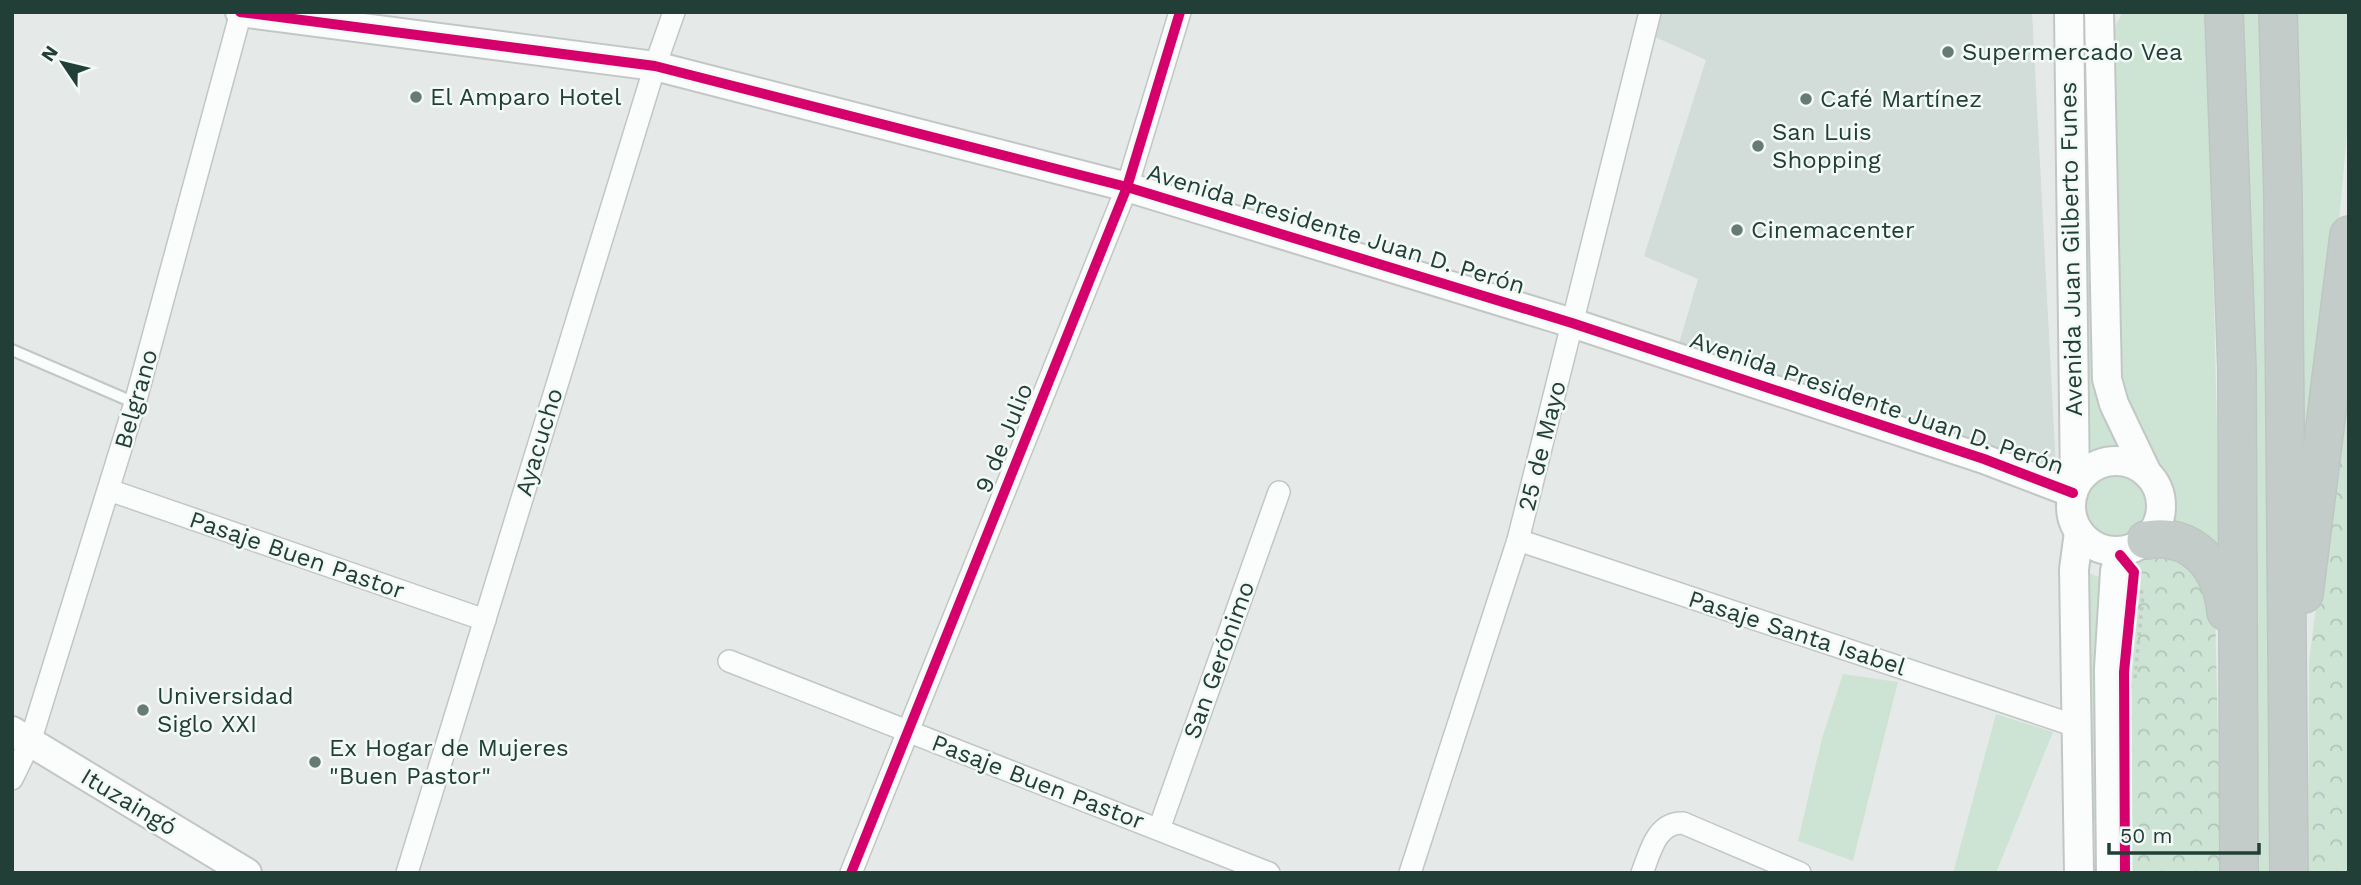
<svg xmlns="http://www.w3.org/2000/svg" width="2361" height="885" viewBox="0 0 2361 885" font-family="'Work Sans',sans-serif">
	<defs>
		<pattern id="forest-crowns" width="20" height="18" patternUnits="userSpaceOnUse" patternTransform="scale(1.75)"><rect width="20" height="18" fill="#cde4d4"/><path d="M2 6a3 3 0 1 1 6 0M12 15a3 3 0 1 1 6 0" fill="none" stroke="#b0c5b7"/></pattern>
	</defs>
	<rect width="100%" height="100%" fill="#e5eae8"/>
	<path fill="#d2dcd8" d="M1660,12H2032L2056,468L1678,347L1698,279L1644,256L1706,60L1653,36Z"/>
	<g fill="#cde4d4">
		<path d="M2076,12H2089L2092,164H2079Z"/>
		<path d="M2123,12H2207L2220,556L2164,527C2180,488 2144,443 2131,407C2126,394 2124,379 2121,365L2109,37Z"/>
		<path d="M2238,12H2264L2279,873H2253Z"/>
		<path d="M2297,12H2349V111L2320,432L2306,529L2301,427Z"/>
		<path d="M2079,195H2091L2129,455L2103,453L2082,466Z"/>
		<circle cx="2117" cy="506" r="31"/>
		<path d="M2084,571L2104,579L2101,820H2086Z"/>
		<path d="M1843,674L1898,682L1853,861L1798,841L1822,738Z"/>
		<path d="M1996,714L2053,732L1996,873H1953Z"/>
	</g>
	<g fill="url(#forest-crowns)">
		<path d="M2349,353V873H2308L2309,661Z"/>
		<path d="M2138,550L2187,551L2215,606L2221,873H2122C2121,821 2113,580 2138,550Z"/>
	</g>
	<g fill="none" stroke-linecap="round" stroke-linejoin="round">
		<g stroke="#c2c7c5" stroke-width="14">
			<path id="service" d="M12,350L135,403"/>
		</g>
		<g stroke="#c2c7c5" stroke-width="24">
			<g id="minor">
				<path d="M109,490L485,620"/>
				<path d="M1518,540L2076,726"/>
				<path d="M729,661L1269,873"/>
				<path d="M12,779L30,742L135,403L241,12"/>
				<path d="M1159,829L1279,492"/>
				<path d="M407,873L655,66L674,12"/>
				<path d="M851,873L1127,187L1180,12"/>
				<path d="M1410,873L1518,540L1650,12"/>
				<path d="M1642,873C1650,853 1656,822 1683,823L1800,873"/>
			</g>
		</g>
		<g stroke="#c2c7c5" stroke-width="32">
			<g id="tertiary">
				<path d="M240,12L655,66L1127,187L1572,323L1984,459L2073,493"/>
				<path d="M2069,12L2075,486"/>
				<path d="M2099,12L2107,379L2114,404L2147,473"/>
				<circle cx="2116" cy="506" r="45"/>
				<path d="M12,731L247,873"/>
				<path d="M2079,873L2074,569L2079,532"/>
				<path d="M2111,873L2109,669L2115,571L2121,551"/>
			</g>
		</g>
		<g stroke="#bcc6c3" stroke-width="40">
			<g id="trunk">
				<path d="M2224,12L2237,370L2239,873"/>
				<path d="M2278,12L2283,197L2289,873"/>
				<path d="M2146,540C2193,531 2222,568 2226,612"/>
				<path d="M2304,594L2349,235"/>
			</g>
		</g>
		<path stroke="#c1cac6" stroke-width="3.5" stroke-dasharray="3.5 5" stroke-linecap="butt" d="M2135,678L2143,595L2139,586"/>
		<use href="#service" stroke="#fbfcfc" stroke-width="10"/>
		<use href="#minor" stroke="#fbfcfc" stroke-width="21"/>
		<use href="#tertiary" stroke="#fbfcfc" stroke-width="28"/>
		<use href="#trunk" stroke="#c4ccca" stroke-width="37"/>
		<g stroke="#f3f9f6" stroke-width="15">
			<g id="cycleway">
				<path d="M240,12L655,66L1127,187L1572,323L1984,459L2073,493"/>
				<path d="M2120,555L2134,572L2124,672L2125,873"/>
				<path d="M851,873L1127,187L1180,12"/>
			</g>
		</g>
		<use href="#cycleway" stroke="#d6006c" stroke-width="10"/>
	</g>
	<g fill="#667b74" stroke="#f3f9f6" stroke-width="2.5">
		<circle cx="1948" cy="52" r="7"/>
		<circle cx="416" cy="97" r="7"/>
		<circle cx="1806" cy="99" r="7"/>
		<circle cx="1758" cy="146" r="7"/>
		<circle cx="1737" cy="230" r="7"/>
		<circle cx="143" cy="710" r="7"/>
		<circle cx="315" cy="762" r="7"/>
	</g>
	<g text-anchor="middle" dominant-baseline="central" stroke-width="5" stroke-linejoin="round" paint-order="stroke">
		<g font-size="24" fill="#213f36" stroke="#f3f9f6" text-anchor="start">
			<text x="1962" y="52">Supermercado Vea</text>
			<text x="430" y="97">El Amparo Hotel</text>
			<text x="1820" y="99">Café Martínez</text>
			<text x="1772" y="132">San Luis<tspan x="1772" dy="28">Shopping</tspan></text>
			<text x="1751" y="230">Cinemacenter</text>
			<text x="157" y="696">Universidad<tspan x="157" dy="28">Siglo XXI</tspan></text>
			<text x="329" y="748">Ex Hogar de Mujeres<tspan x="329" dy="28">"Buen Pastor"</tspan></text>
		</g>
		<g font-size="24" fill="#213f36" stroke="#f3f9f6">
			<text transform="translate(1336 229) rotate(17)">Avenida Presidente Juan D. Perón</text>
			<text transform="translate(2071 249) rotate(-91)">Avenida Juan Gilberto Funes</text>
			<text transform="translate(136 399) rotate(-74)">Belgrano</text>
			<text transform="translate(1877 403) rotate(19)">Avenida Presidente Juan D. Perón</text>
			<text transform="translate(1004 438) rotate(-68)">9 de Julio</text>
			<text transform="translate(539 442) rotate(-73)">Ayacucho</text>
			<text transform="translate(1542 446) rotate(-76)">25 de Mayo</text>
			<text transform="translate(297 555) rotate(19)">Pasaje Buen Pastor</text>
			<text transform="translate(1797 633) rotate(18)">Pasaje Santa Isabel</text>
			<text transform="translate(1219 660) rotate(-70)">San Gerónimo</text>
			<text transform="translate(1038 782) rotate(21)">Pasaje Buen Pastor</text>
			<text transform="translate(129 802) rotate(31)">Ituzaingó</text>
		</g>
	</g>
	<rect width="2361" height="885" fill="none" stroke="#213f36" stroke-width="28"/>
	<g transform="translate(63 63) rotate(305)" stroke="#f3f9f6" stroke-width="5" paint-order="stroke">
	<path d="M0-5L12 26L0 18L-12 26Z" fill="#213f36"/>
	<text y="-10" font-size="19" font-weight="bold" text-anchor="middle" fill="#213f36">N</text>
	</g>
	<path d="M2109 843v10h150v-10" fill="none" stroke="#213f36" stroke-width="3.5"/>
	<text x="2120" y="843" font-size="21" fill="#213f36" stroke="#f3f9f6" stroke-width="5" paint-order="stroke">50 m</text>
</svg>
